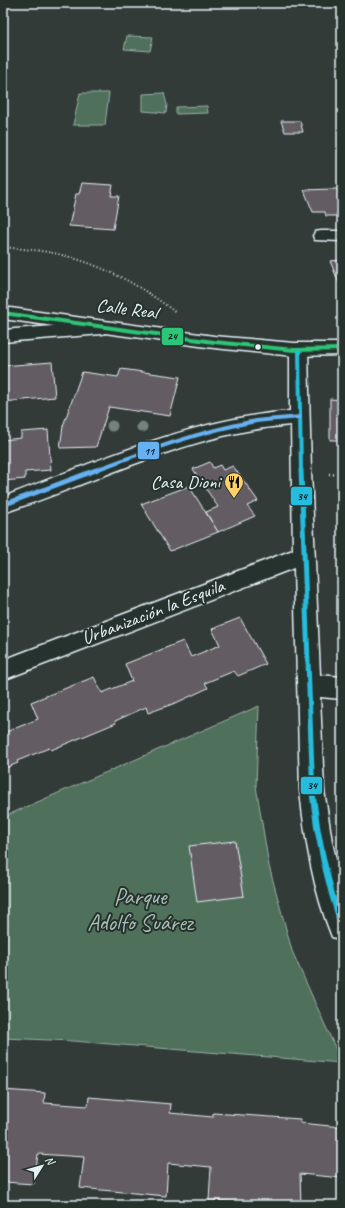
<svg xmlns="http://www.w3.org/2000/svg" width="345" height="1208" viewBox="0 0 345 1208" font-family="Caveat,sans-serif">
	<rect width="100%" height="100%" fill="#323b38"/>
	<filter id="ink" filterUnits="userSpaceOnUse"><feTurbulence type="fractalNoise" baseFrequency=".025" numOctaves="2"/><feDisplacementMap in="SourceGraphic" scale="8" xChannelSelector="R" yChannelSelector="G"/><feConvolveMatrix kernelMatrix="1 2 1 2 8 2 1 2 1" color-interpolation-filters="sRGB"/></filter>
	<g filter="url(#ink)">
		<g fill="#4f705a" stroke="#9cb0a9">
			<path d="M127,36L153,37L150,51L124,49Z"/>
			<path d="M80,93H109L105,125H73Z"/>
			<path d="M164,93L167,105L166,113L143,111V94Z"/>
			<path d="M207,106L208,113L176,114V107Z"/>
			<path d="M259,706L256,786L269,866L292,951L342,1063L73,1041L3,1038V817Z"/>
		</g>
		<g fill="#645c64" stroke="#e8f1f8">
			<path d="M281,121H300L303,132H285Z"/>
			<path d="M82,183L113,185L111,196H119L113,229L69,226L76,194H79Z"/>
			<path d="M332,189H342V212H337V216H326L325,212H313L304,190Z"/>
			<path d="M341,260L342,283H339L330,261Z"/>
			<path d="M52,362L55,397L3,402V366Z"/>
			<path d="M121,369L180,377L170,416L109,407L96,447L60,448L63,426L82,372L118,377Z"/>
			<path d="M330,399L342,400V440H330Z"/>
			<path d="M48,430L51,470L25,472V479L3,481V440L21,438V432Z"/>
			<path d="M210,462L213,468L220,465L223,470L233,466L258,501L247,506L255,516L218,532L206,512L218,507L193,469Z"/>
			<path d="M189,486L218,532L170,551L141,504Z"/>
			<path d="M240,618L266,664L238,676L234,671L205,683L208,688L178,702L148,713L146,707L115,721L116,723L51,750L49,748L17,761L18,763L3,769V724L6,732L38,719L31,702L94,677L102,693L132,681L125,664L183,641L191,657L220,645L212,629Z"/>
			<path d="M235,841L244,896L197,902L189,846Z"/>
			<path d="M3,1090L45,1093L44,1103L88,1106L89,1097L171,1104L170,1113L213,1117V1113L300,1119V1123L341,1127L340,1116H342V1178L300,1174L301,1205L209,1200L211,1167L168,1163L166,1196L80,1188L84,1157L38,1154L34,1184L3,1182Z"/>
		</g>
		<g fill="none" stroke-linecap="round" stroke-linejoin="round">
			<g stroke="#e8f1f8" stroke-width="3">
				<g id="street">
					<path d="M321,231H342V241L315,240L313,236L315,232Z"/>
					<path d="M102,322L108,324L111,328L108,332L102,334L3,342V330Z"/>
					<path d="M299,345L305,346L308,351L311,471L320,675L342,677V699L320,697L324,790L332,842L342,884V940L332,937C313,890 305,840 300,790L294,568L3,680V660L293,550L291,425C189,433 98,482 3,513V497C95,462 192,419 290,411V351L293,346Z"/>
				</g>
			</g>
			<g stroke="#e8f1f8" stroke-width="3">
				<path id="secondary" d="M3,307L214,336L294,343H342V355L294,356L214,348L3,319Z"/>
			</g>
			<path stroke="#e8f1f8" stroke-width="2" stroke-dasharray="1 2.5" stroke-linecap="butt" d="M3,247C21,249 40,250 58,254C101,264 140,285 175,312"/>
			<path stroke="#e8f1f8" stroke-width="2.5" stroke-dasharray="1 3" stroke-linecap="butt" d="M329,474L342,475"/>
			<use href="#street" fill="#26332d" fill-rule="evenodd"/>
			<use href="#secondary" fill="#26332d" fill-rule="evenodd"/>
			<g stroke="#26332d" stroke-width="6">
				<path id="bus-1" d="M3,313L214,342L294,350L342,349"/>
			</g>
			<g stroke="#26332d" stroke-width="6">
				<path id="bus-2-far2" d="M299,351L301,471"/>
			</g>
			<g stroke="#26332d" stroke-width="8">
				<path id="bus-2-far1" d="M301,470L313,798"/>
			</g>
			<g stroke="#26332d" stroke-width="10">
				<path id="bus-2" d="M313,797C318,842 328,885 342,927"/>
			</g>
			<g stroke="#26332d" stroke-width="6">
				<path id="bus-3-far1" d="M93,471C145,452 197,432 251,422C267,419 284,419 300,417"/>
			</g>
			<g stroke="#26332d" stroke-width="8">
				<path id="bus-3" d="M3,505L96,470"/>
			</g>
			<use href="#bus-1" stroke="#2dc577" stroke-width="4"/>
			<use href="#bus-2-far2" stroke="#26bcdd" stroke-width="4"/>
			<use href="#bus-2-far1" stroke="#26bcdd" stroke-width="5"/>
			<use href="#bus-2" stroke="#26bcdd" stroke-width="6"/>
			<use href="#bus-3-far1" stroke="#66b1f2" stroke-width="4"/>
			<use href="#bus-3" stroke="#66b1f2" stroke-width="5"/>
		</g>
		<g fill="#75827f">
			<circle cx="112" cy="426" r="5.5"/>
			<circle cx="142" cy="427" r="5.5"/>
		</g>
	</g>
	<defs>
		<g id="restaurant-pin" transform="scale(1)"><path d="M0 17L-7.5 6A9.5 9.5 0 1 1 7.5 6Z" fill="#ffd166" stroke="#26332d"/><path d="M-5-6h1v4h1v-4h1v4h1v-4h1v5L-1.5 .5V6h-2V.5L-5-1ZM5-6V6H3V1.5H1.5Q1.5-4 5-6Z" fill="#111"/></g>
	</defs>
	<g fill-rule="evenodd">
		<use href="#restaurant-pin" x="234" y="482"/>
	</g>
	<circle fill="#e8f1f8" stroke="#26332d" stroke-width="1.5" cx="258" cy="347" r="3.5"/>
	<g text-anchor="middle" dominant-baseline="central" stroke-width="4" stroke-linejoin="round" paint-order="stroke">
		<g font-size="19" fill="#e8f1f8" stroke="#26332d">
			<text transform="translate(127 309) rotate(7)">Calle Real</text>
			<text transform="translate(153 612) rotate(-21)">Urbanización la Esquila</text>
		</g>
		<g font-size="19" fill="#e8f1f8" stroke="#26332d" text-anchor="end">
			<text x="220" y="482">Casa Dioni</text>
		</g>
		<g font-size="23" fill="#abbdb9" stroke="#26332d">
			<text x="140" y="896">Parque<tspan x="140" dy="26">Adolfo Suárez</tspan></text>
		</g>
	</g>
	<g stroke="#26332d" stroke-width="1.5">
		<rect x="161" y="327" width="23" height="19" rx="4" fill="#2dc577"/>
		<rect x="137" y="441" width="23" height="19" rx="4" fill="#66b1f2"/>
		<rect x="290" y="486" width="23" height="20" rx="4" fill="#26bcdd"/>
		<rect x="300" y="776" width="23" height="19" rx="4" fill="#26bcdd"/>
	</g>
	<g font-size="11" text-anchor="middle" font-weight="bold" fill="#111">
		<text x="172" y="340">24</text>
		<text x="149" y="455">11</text>
		<text x="302" y="500">34</text>
		<text x="312" y="789">34</text>
	</g>
	<rect width="345" height="1208" fill="none" stroke="#26332d" stroke-width="16"/>
	<rect x="8" y="8" width="329" height="1192" fill="none" stroke="#e8f1f8" stroke-width="1.5" filter="url(#ink)"/>
	<g transform="translate(42 1166) rotate(53)" stroke="#26332d" stroke-width="3" paint-order="stroke">
	<path d="M0-3L7 15L0 10L-7 15Z" fill="#e8f1f8"/>
	<text y="-6" font-size="11" font-weight="bold" text-anchor="middle" fill="#e8f1f8">N</text>
	</g>
</svg>
